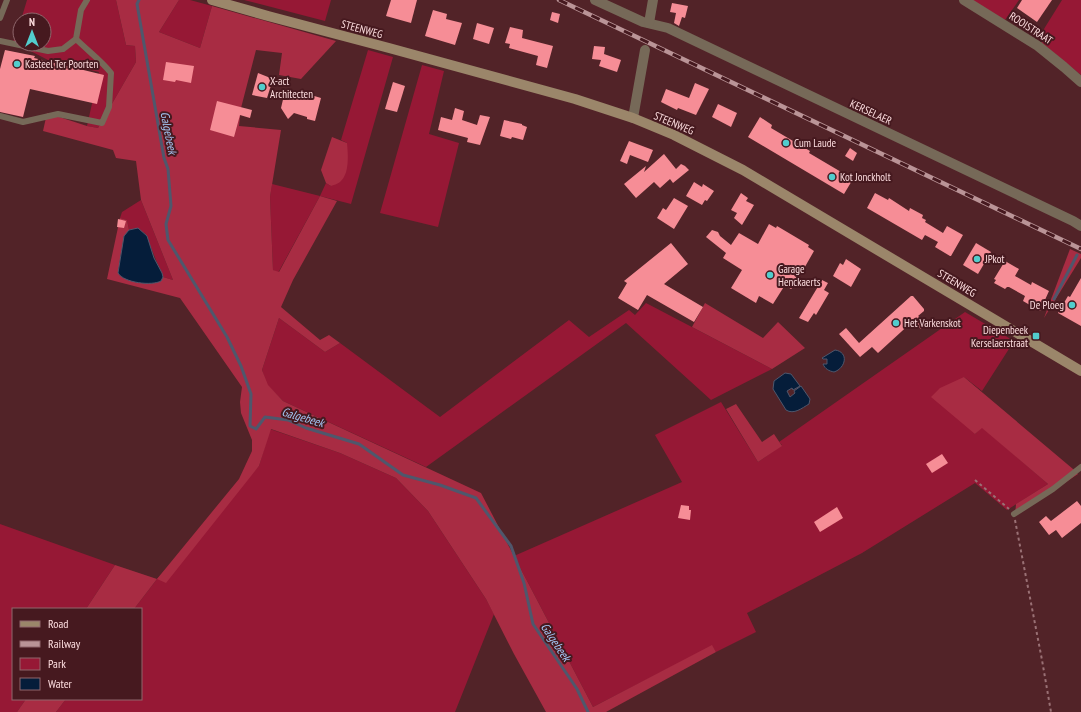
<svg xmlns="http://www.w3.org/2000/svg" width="1081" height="712" viewBox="0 0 1081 712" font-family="'PT Sans Narrow',sans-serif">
	<rect width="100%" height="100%" fill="#522328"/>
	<g fill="#961835">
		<path d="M27,0H116L126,45L135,46L136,62L98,128L87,126L99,72L48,60L13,42L20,22V44H44V20H21Z"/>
		<path d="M179,0H190L212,6L200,48L159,32Z"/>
		<path d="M244,0H331L325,21Z"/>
		<path d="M972,0H1019L1005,20Z"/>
		<path d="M1062,0H1081V75L1042,43L1039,37Z"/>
		<path d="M368,50L393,57L351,204L320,196L278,273L273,270L270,197L272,184L320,196L326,183L331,186L347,143L341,140Z"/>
		<path d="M422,65L444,71L429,134L459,143L438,227L380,213Z"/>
		<path d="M141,200L173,280L163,277L145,233L133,229L129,230L127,220L120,218L122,212Z"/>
		<path d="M646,303L772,369L711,400L626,323L426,467L283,401L267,385L262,370L279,318L325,352L340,343L440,417L569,320L589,337L629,310L635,315Z"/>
		<path d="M965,312L1014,341L982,391L964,377L975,434L982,427L1048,484L1007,510L975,483L862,553L747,613L756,632L716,652L712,646L593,707L514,556L682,482L655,435L721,402L758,462L782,445L779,442Z"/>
		<path d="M270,429L340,453L396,478L428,511L486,599L494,614L455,712H56L66,699H141V609H134L157,579L259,466Z"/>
		<path d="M0,524L115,565L86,609H13V699H26L17,712H0Z"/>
	</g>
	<g fill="#a82c43">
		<path d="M116,0H179L159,32L200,48L212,6L336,41L301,79L279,75L282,53L256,50L241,108L239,126L281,130L270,197L273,270L279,272L320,196L337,201L293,280L281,307L320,340L329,335L340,343L325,352L279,318L262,370L268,385L283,401L481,493L593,707L712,645L716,652L606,712H546L514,654L486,599L428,511L396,478L340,453L271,429L259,466L166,583L157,579L134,609H86L115,565L157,579L239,479L252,451V440L241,413L240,402L242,387L180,298L107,279L120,218L127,220L129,230L128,231L121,253L118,273L123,278L163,277L173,280L141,200L136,161L116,158L113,150L43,131L47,113L87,126L98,128L136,62L135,46L126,45Z"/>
		<path d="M332,137L347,143C348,154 350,174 340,182C338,184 333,185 331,186L326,183L321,170Z"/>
		<path d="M1070,249L1081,254V258L1044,318Z"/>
		<path d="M705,303L763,338L778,322L805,348L772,369L692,327Z"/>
		<path d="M964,377L1073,469L1078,474L1015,516L1016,504L1048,484L982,428L975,434L931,397L940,388Z"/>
		<path d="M736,404L762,442L774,434L782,446L758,462L726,409Z"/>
		<path d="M26,699H66L56,712H17Z"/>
	</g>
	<g fill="#051d3a" stroke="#4f576c">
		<path d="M138,228L147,236L154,258L162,273L163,277L161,281C152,286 124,283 118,273L124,236L129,230Z"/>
		<path d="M835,350C849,352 846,368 834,372C829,371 825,369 823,364H827V359H823L822,358Z"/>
		<path d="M785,373L791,374L800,386L793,390L792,388L787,391L790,397L795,393L794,391L801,386L810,399L809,404C802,408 794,415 786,410L773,389L774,381Z"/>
	</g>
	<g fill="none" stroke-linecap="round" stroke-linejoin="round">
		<g stroke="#4f576c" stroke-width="3">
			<path d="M139,0L137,4L164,158L168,169L171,206L166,224L168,240L227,337L241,366L251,394L250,426L256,429L265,417L288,420L306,428L359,444L403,475L440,485L476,498L511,546L524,583L533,624L577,689L588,712"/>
			<path d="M1054,299L1077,255"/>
		</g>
	</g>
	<g fill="#f68d96">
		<path d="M391,0H417L411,23L386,16Z"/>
		<path d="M1022,0H1052L1037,22L1017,8Z"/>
		<path d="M672,3L688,6L685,18L682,17L679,26L674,23L676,13L670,12Z"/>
		<path d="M433,10L447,14L446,19L462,23L455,45L425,36Z"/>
		<path d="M552,12L560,14L558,23L550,20Z"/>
		<path d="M477,23L494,28L489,44L473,39Z"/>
		<path d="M510,27L523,30L522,38L553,46L547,68L536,65L538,56L509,48L510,44L505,43Z"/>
		<path d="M594,46L605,47L604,54L621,60L617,72L599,66L601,60L592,59Z"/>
		<path d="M5,50L35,56L34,58L104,75L97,104L30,89L23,117L0,112V69Z"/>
		<path d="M166,62L194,66L191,83L176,80L175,82L163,80Z"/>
		<path d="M258,73L273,79L267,98L252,95Z"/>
		<path d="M393,82L405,86L397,112L385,109Z"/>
		<path d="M695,83L709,89L696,115L678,108L677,110L661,102L666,89L689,98Z"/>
		<path d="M285,91L311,97V95L321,98L315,121L307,119V117L294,113L288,119L281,108Z"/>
		<path d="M217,101L252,110L250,118L240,115L234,137L210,130Z"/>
		<path d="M718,104L737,113L731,127L712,117Z"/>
		<path d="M455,108L464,111L462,120L477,125L480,115L490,117L480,145L467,142L468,138L438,130L441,117L452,120Z"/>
		<path d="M760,117L772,125L771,128L810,151L809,153L853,179L844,194L748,137Z"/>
		<path d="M504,120L522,124V125L527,127L523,140L512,137L511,139L500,136Z"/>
		<path d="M629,141L653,150L648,162L630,155L627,164L620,161Z"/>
		<path d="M850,148L857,153L853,161L845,156Z"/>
		<path d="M664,154L676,169L681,164L685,166L689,170L673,183L670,179L660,188L654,182L636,198L624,184L646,166L644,172Z"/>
		<path d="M694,182L702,187L703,184L714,191L707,201L705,200L702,205L686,196Z"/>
		<path d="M741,193L748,198L746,201L754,205L742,225L734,218L737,213L731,210Z"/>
		<path d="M875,193L888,200L889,198L909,211L910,208L923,215L922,218L926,220L925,222L943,233L947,226L963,235L951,256H950L935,247L938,242L925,235L922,240L867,208Z"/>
		<path d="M674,198L688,206L674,229L657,218L663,208L666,210Z"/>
		<path d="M118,219L126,221L124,228L117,227Z"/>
		<path d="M769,224L776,228L777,226L809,245L808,247L814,251L794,286L791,289L785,285L773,304L759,296L756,303L731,288L742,270L723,258L726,253L706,237L712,230L718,232L720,236L731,245L739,233L758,244Z"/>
		<path d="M671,243L688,264L664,284L703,307L694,322L647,295L638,310L618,298L627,283L624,281Z"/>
		<path d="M976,243L991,252L978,274L963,265Z"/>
		<path d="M846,259L861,269L851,287L833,276L840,263L843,265Z"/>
		<path d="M1005,261L1019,269L1015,276L1031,285L1032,282L1049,291L1040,311L1023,301L1025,296L1009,287H1007L1005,289L994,283L996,280L994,279Z"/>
		<path d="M1081,278V326L1058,313L1068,296L1070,297Z"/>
		<path d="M822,280L828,283L824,290L829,293L816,315L814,313L808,322L799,318Z"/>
		<path d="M911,296H913L924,309V311L918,316L927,323L921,329L913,321L878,353L872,347L860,357L839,334L846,328L859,343Z"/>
		<path d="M942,454L948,463L932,473L926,464Z"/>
		<path d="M1077,501L1081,506V523L1062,538L1056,530L1049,535L1039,522L1046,516L1051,521Z"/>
		<path d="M681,505L689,506V510H691L690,520L678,518Z"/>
		<path d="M837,507L843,518L820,532L814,522Z"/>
	</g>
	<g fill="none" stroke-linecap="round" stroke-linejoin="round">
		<g stroke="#9a7175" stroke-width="2" stroke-dasharray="3 3" stroke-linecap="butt">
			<path d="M975,480L1009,509"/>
			<path d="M1015,520L1042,660L1051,712"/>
		</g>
		<g stroke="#766958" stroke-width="6">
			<path d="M0,18L7,0"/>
			<path d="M0,41L48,51L63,49L76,39L81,10L87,0"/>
			<path d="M0,116L23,122L58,114L102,123L109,107L111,73C101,60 88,51 76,39"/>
			<path d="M1014,514L1053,489L1081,467"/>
		</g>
		<g stroke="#766958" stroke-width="10">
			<path d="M595,0L643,22L668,28L1073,221L1081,226"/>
			<path d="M964,0L1038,46L1064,67L1081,82"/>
			<path d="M649,23L653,0"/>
			<path d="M633,118L645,50"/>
		</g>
		<path stroke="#9b866a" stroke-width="10" d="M212,0L268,16L389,48L575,99L633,118L674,135L743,170L1081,371"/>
		<g stroke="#ba9497" stroke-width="4.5">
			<path id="rail" d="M559,0L1081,249"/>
		</g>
		<use href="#rail" stroke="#46191f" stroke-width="3" stroke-dasharray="9" stroke-linecap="butt"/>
	</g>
	<g fill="#52cdcd" stroke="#46191f" stroke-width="1.5">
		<circle cx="17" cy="64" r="4"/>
		<circle cx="262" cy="87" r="4"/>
		<circle cx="786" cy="143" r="4"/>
		<circle cx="832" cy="177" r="4"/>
		<circle cx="977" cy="259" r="4"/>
		<circle cx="770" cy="275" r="4"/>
		<circle cx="1072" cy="305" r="4"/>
		<circle cx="896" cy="323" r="4"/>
		<rect x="1032" y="332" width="8" height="8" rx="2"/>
	</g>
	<g text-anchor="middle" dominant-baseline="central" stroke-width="4" stroke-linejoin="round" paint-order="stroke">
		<g font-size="11" fill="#fddddf" stroke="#46191f">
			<text transform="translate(1031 28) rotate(33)">ROOISTRAAT</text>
			<text transform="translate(362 29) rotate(15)">STEENWEG</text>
			<text transform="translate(871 112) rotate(25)">KERSELAER</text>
			<text transform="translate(674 123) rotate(23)">STEENWEG</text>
			<text transform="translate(957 283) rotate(31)">STEENWEG</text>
		</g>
		<g font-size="11" fill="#fddddf" stroke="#46191f" text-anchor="start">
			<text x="25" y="64">Kasteel Ter Poorten</text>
			<text x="270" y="81">X-act<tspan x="270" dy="13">Architecten</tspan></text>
			<text x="794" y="143">Cum Laude</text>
			<text x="840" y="177">Kot Jonckholt</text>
			<text x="985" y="259">JPkot</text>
			<text x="778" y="269">Garage<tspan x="778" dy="13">Henckaerts</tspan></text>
			<text x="1064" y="305" text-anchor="end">De Ploeg</text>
			<text x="904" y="323">Het Varkenskot</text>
			<text x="1028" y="330" text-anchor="end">Diepenbeek<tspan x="1028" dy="13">Kerselaerstraat</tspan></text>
		</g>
		<g font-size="12" font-style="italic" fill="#a4c8f6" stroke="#46191f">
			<text transform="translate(169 133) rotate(79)">Galgebeek</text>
			<text transform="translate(303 417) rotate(16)">Galgebeek</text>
			<text transform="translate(556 642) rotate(56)">Galgebeek</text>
		</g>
	</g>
	<rect x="12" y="608" width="130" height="92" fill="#46191f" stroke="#8f676c"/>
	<rect x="20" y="621" width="20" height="6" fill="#9b866a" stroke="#8f676c"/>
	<text x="48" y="628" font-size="12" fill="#fddddf">Road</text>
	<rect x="20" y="641" width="20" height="6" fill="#ba9497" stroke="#8f676c"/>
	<text x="48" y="648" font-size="12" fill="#fddddf">Railway</text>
	<rect x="20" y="658" width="20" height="12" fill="#961835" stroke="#8f676c"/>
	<text x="48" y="668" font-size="12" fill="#fddddf">Park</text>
	<rect x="20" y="678" width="20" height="12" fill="#051d3a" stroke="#8f676c"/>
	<text x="48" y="688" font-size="12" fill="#fddddf">Water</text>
	<g transform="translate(32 32)"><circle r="19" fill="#46191f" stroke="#8f676c"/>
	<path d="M0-3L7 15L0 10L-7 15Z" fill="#52cdcd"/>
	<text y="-6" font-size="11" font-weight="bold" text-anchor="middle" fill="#fddddf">N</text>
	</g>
</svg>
